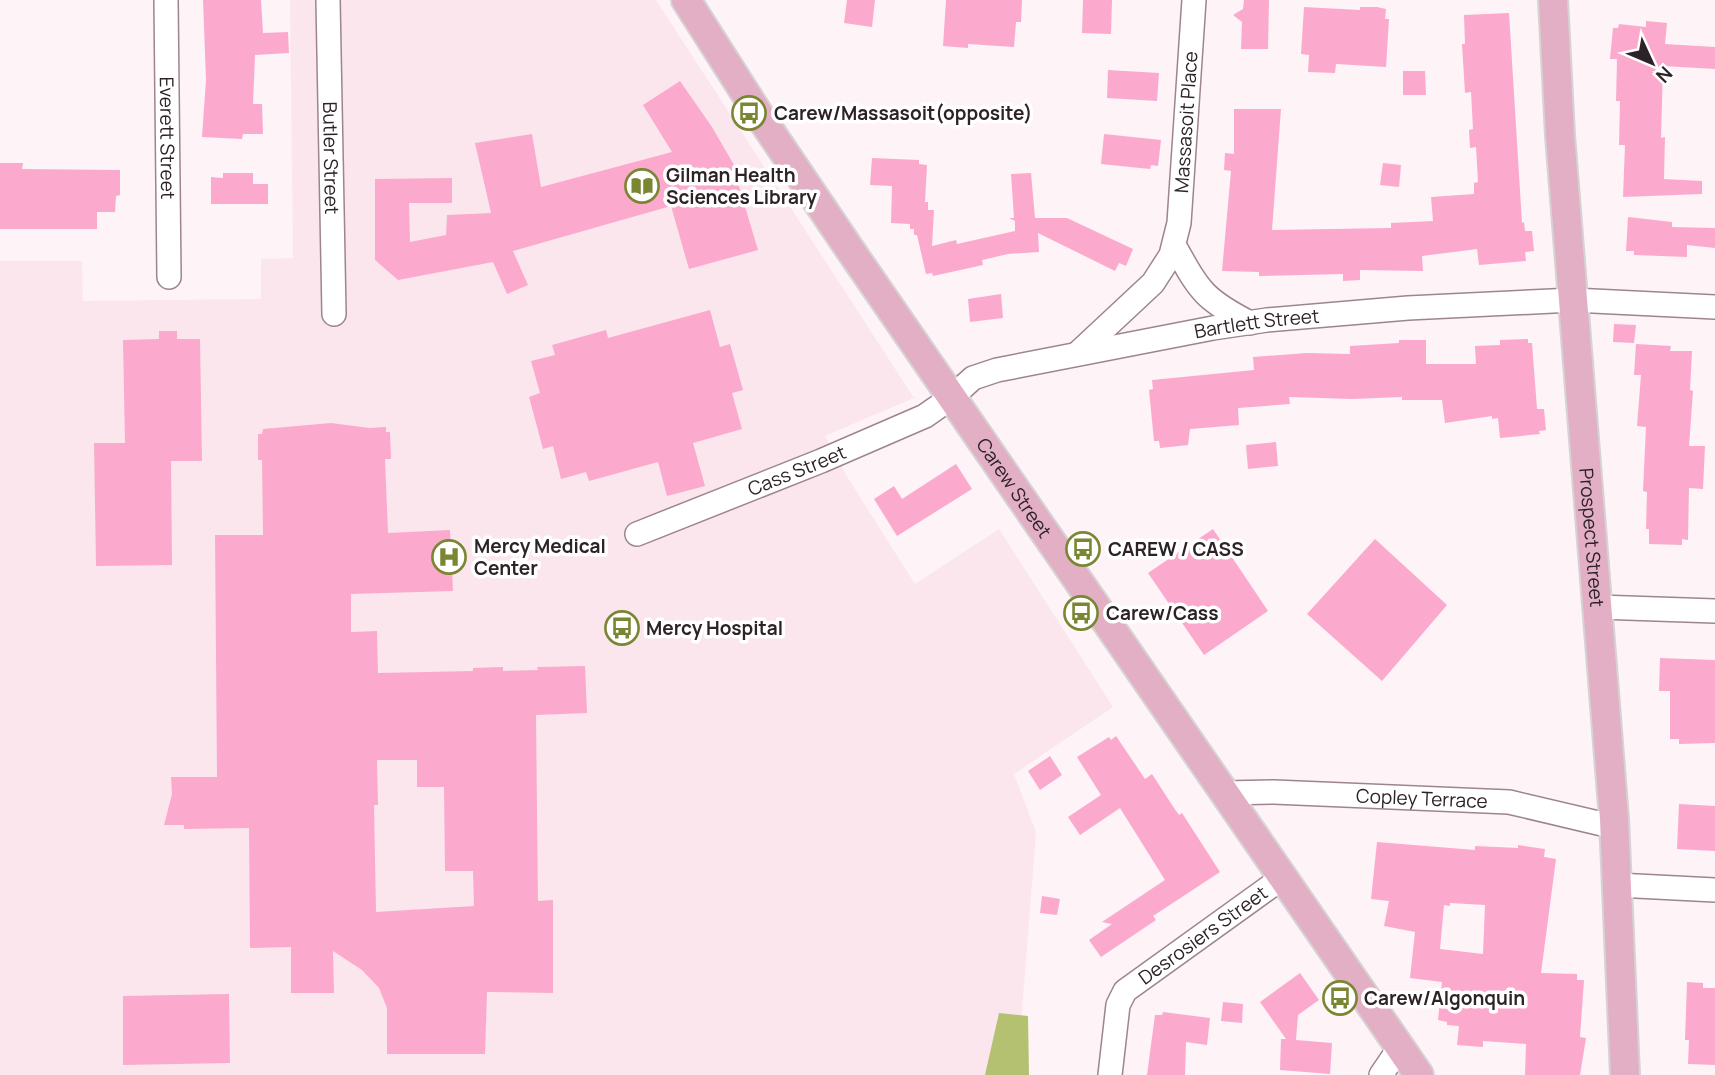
<svg xmlns="http://www.w3.org/2000/svg" width="1715" height="1075" viewBox="0 0 1715 1075" font-family="Manrope,sans-serif">
	<rect width="100%" height="100%" fill="#fef3f7"/>
	<path fill="#fbe6ee" d="M290,0H656L914,398L825,436L846,475L915,584L999,529L1113,707L1014,774L1036,832L1017,1075H0V261H82L83,301L261,299V259L293,258Z"/>
	<path fill="#b4c171" d="M999,1013L1028,1016L1029,1075H985Z"/>
	<g fill="#fbaacd" fill-rule="evenodd">
		<path d="M203,0H261L263,33L288,32L289,53L255,55L253,104H262L263,134H243L242,139L202,137L206,80Z"/>
		<path d="M847,0H875L872,27L844,23Z"/>
		<path d="M946,0H1022L1021,22H1016L1014,47L968,44V48L943,46Z"/>
		<path d="M1083,0H1112L1111,34L1082,33Z"/>
		<path d="M1244,0H1269L1268,49H1241L1242,22L1233,15L1243,9Z"/>
		<path d="M1304,7L1360,10V7H1377L1386,9L1385,19H1389L1386,67L1336,64L1335,73L1308,72L1309,55L1301,54Z"/>
		<path d="M1509,13L1522,223L1524,222L1525,231H1532L1534,251L1525,252L1526,261L1479,265L1477,249L1422,256L1423,271L1360,270V280L1343,281V274L1259,276V272L1222,271L1231,171L1224,170L1225,153L1234,154V109H1281L1272,230L1391,228V223L1433,221L1431,197L1474,194V183L1478,182L1476,147L1470,148L1469,130L1473,129L1471,92L1465,93L1462,44H1465L1464,15Z"/>
		<path d="M1646,21L1667,23L1665,44L1715,47V69L1663,66L1661,138L1665,137L1664,179L1702,181V194L1623,197L1625,145H1619L1620,101H1616L1617,59H1610L1613,28H1618L1619,24L1646,27Z"/>
		<path d="M1108,70L1159,73L1157,101L1107,98Z"/>
		<path d="M1403,71H1425L1426,95H1403Z"/>
		<path d="M680,81L712,127L741,177L737,180L758,250L689,269L671,206L513,251L528,285L507,294L493,262L398,280L375,260V179L452,178V203H409L410,242L446,235L447,215L491,213L475,143L532,134L541,187L672,152L643,105Z"/>
		<path d="M1104,134L1161,140L1158,166L1151,165L1150,169L1101,164Z"/>
		<path d="M872,158L919,160V164L927,165L925,202H928V210H934L932,246L956,240L957,244L1015,231V221L1009,218H1014L1011,174L1031,173L1035,218H1067L1133,249L1126,266L1119,263L1115,271L1038,233L1039,252L1008,254L982,260L983,265L933,276L932,273L926,274L917,235H914V229H910V224L891,223L892,186L870,185Z"/>
		<path d="M0,163H23L22,169L120,170V195L116,196L115,212H97V229H0Z"/>
		<path d="M1383,163L1401,165L1399,187L1380,185Z"/>
		<path d="M223,173H253V184H268V204H211V177L223,178Z"/>
		<path d="M1628,217L1672,222V227L1715,228V248L1687,245V257L1634,255V251H1626Z"/>
		<path d="M1001,294L1003,318L970,322L968,299Z"/>
		<path d="M710,310L720,347L730,344L743,390L732,393L742,429L693,443L705,486L667,496L658,462L589,481L586,472L561,479L553,446L543,449L529,397L540,393L531,361L555,355L552,345L606,330L608,338Z"/>
		<path d="M1614,324L1636,325L1634,343L1613,342Z"/>
		<path d="M159,331H177V339H200L202,461H171L172,565L96,566L94,443H125L123,340L159,339Z"/>
		<path d="M1528,339V343H1532L1537,409H1544L1546,430L1539,431L1540,434L1500,438L1498,418L1492,419V416L1445,423L1442,400H1402V397L1352,399L1289,397L1290,404L1238,408L1239,425L1190,429L1188,445L1160,448L1159,441H1154L1149,390L1153,389L1152,380L1254,370L1253,357L1307,353L1350,354V346L1399,343V340H1426V364H1476L1475,346L1500,345V340Z"/>
		<path d="M1636,344L1671,346L1670,351H1692L1690,390L1693,391L1689,446H1705L1703,489L1689,488L1688,540L1682,539V545L1649,544V529H1646L1647,492L1643,491L1646,427L1637,426L1641,375H1634Z"/>
		<path d="M331,423L370,428L386,427V432H390L391,459H385L388,533L450,530L453,591L351,594V632L377,631L378,673L473,671V668L503,667V671L538,670L537,667L585,666L587,713L536,715L538,901L553,900V993L487,992L485,1054H387V1008L379,988L362,970L333,951L334,993H291V947L250,948L249,828L184,829V825H164L172,794L171,777H217L215,535H263L262,460H258V434H262L263,429ZM377,760H417V787H444L445,871H473L474,906L376,912L374,805H378Z"/>
		<path d="M1276,442L1278,466L1248,469L1246,445Z"/>
		<path d="M956,464L972,489L897,536L874,499L894,486L902,499Z"/>
		<path d="M1213,529L1268,611L1204,655L1148,573Z"/>
		<path d="M1375,539L1447,605L1382,681L1307,614Z"/>
		<path d="M1660,658L1715,660V743L1679,744V739H1670V691H1659Z"/>
		<path d="M1116,736L1145,779L1152,774L1174,808L1179,815L1182,813L1220,872L1153,916L1156,920L1101,957L1089,940L1112,924L1102,922L1165,880L1120,808L1080,835L1068,817L1101,795L1077,757L1109,737L1111,740Z"/>
		<path d="M1050,756L1062,775L1040,790L1028,771Z"/>
		<path d="M1679,804L1715,806V851L1677,849Z"/>
		<path d="M1377,842L1475,850V846L1518,848V845L1545,849L1544,857L1556,859L1541,973L1577,974V980H1584L1580,1037L1586,1038L1580,1075H1525L1526,1044L1483,1041V1047L1457,1045L1459,1026L1447,1025V1022L1438,1020L1442,982L1410,978L1415,932L1384,926L1389,901L1371,899ZM1450,903L1485,905L1483,954L1440,949L1444,905L1450,906Z"/>
		<path d="M1042,896L1060,899L1057,915L1040,913Z"/>
		<path d="M1300,973L1319,1000L1298,1015L1296,1040L1332,1043L1330,1074L1280,1070L1281,1039H1286L1260,1002Z"/>
		<path d="M1687,982L1703,983V988H1715V1065L1688,1064L1689,1040H1685Z"/>
		<path d="M229,994L230,1063L123,1065V996Z"/>
		<path d="M1223,1002L1243,1004L1242,1023L1221,1021Z"/>
		<path d="M1163,1012L1210,1018L1207,1045L1186,1042L1185,1075H1147L1155,1015H1162Z"/>
	</g>
	<g fill="none" stroke-linecap="round" stroke-linejoin="round">
		<g stroke="#9d858f" stroke-width="26">
			<g id="minor">
				<path id="s1" d="M166,0L169,277"/>
				<path id="s2" d="M328,0L334,314"/>
				<path d="M1174,245C1199,290 1203,299 1250,323"/>
				<path id="s3" d="M1078,353L1153,283L1171,255L1179,223L1194,0"/>
				<path id="s4" d="M637,534L821,461L925,416L952,397L973,378L997,370L1213,328L1267,320L1408,308L1573,300L1715,307"/>
				<path d="M1598,607L1715,611"/>
				<path id="s5" d="M1224,793L1274,792L1509,802L1615,827"/>
				<path d="M1617,885L1715,890"/>
				<path id="s6" d="M1110,1075L1118,1005L1125,991L1282,878"/>
				<path d="M1381,1075L1400,1047"/>
			</g>
		</g>
		<g stroke="#d5d3d4" stroke-width="32">
			<g id="major">
				<path id="s7" d="M686,0L763,121L855,257L1419,1075"/>
				<path id="s8" d="M1553,0L1560,135L1614,819L1625,1075"/>
			</g>
		</g>
		<use href="#minor" stroke="#fff" stroke-width="23"/>
		<use href="#major" stroke="#e2afc5" stroke-width="28"/>
	</g>
	<defs>
		<g id="bus-ring" transform="scale(1.75)"><circle r="9.5" fill="#fff" stroke="#7b8633" stroke-width="1.5"/><path d="M-5-6H5V4H4V6H2V4H-2V6H-4V4H-5ZM-3.5-4V0h7V-4ZM-3.5 1.2v1.5H-2V1.2ZM2 1.2v1.5H3.5V1.2Z" fill="#7b8633"/></g>
		<g id="library-ring" transform="scale(1.75)"><circle r="9.5" fill="#fff" stroke="#7b8633" stroke-width="1.5"/><path d="M-6-4Q-3-5.5-.7-3.5V5Q-3 3-6 4ZM6-4Q3-5.5 .7-3.5V5Q3 3 6 4Z" fill="#7b8633"/></g>
		<g id="hospital-ring" transform="scale(1.75)"><circle r="9.5" fill="#fff" stroke="#7b8633" stroke-width="1.5"/><path d="M-5-5h3v3.5h4V-5h3V5h-3V1.5h-4V5h-3Z" fill="#7b8633"/></g>
	</defs>
	<g fill-rule="evenodd">
		<use href="#bus-ring" x="749" y="113"/>
		<use href="#library-ring" x="642" y="186"/>
		<use href="#bus-ring" x="1083" y="549"/>
		<use href="#hospital-ring" x="449" y="557"/>
		<use href="#bus-ring" x="1081" y="613"/>
		<use href="#bus-ring" x="622" y="628"/>
		<use href="#bus-ring" x="1340" y="998"/>
	</g>
	<g text-anchor="middle" dominant-baseline="central" stroke-width="7" stroke-linejoin="round" paint-order="stroke">
		<g font-size="19" font-weight="bold" fill="#2d2327" stroke="#fff" text-anchor="start">
			<text x="774" y="113">Carew/Massasoit(opposite)</text>
			<text x="666" y="175">Gilman Health<tspan x="666" dy="22">Sciences Library</tspan></text>
			<text x="474" y="546">Mercy Medical<tspan x="474" dy="22">Center</tspan></text>
			<text x="1108" y="549">CAREW / CASS</text>
			<text x="1106" y="613">Carew/Cass</text>
			<text x="646" y="628">Mercy Hospital</text>
			<text x="1364" y="998">Carew/Algonquin</text>
		</g>
		<g font-size="19" fill="#2d2327" stroke="#fff">
			<text stroke="none"><textPath href="#s3" startOffset="270">Massasoit Place</textPath></text>
			<text stroke="none"><textPath href="#s1" startOffset="138">Everett Street</textPath></text>
			<text stroke="none"><textPath href="#s2" startOffset="158">Butler Street</textPath></text>
			<text stroke="none"><textPath href="#s4" startOffset="662">Bartlett Street</textPath></text>
			<text stroke="none"><textPath href="#s4" startOffset="172">Cass Street</textPath></text>
			<text stroke="none"><textPath href="#s7" startOffset="588">Carew Street</textPath></text>
			<text stroke="none"><textPath href="#s8" startOffset="539">Prospect Street</textPath></text>
			<text stroke="none"><textPath href="#s5" startOffset="198">Copley Terrace</textPath></text>
			<text stroke="none"><textPath href="#s6" startOffset="182">Desrosiers Street</textPath></text>
		</g>
	</g>
	<g transform="translate(1652 63) rotate(134)" stroke="#ffffff" stroke-width="5" paint-order="stroke">
	<path d="M0-5L12 26L0 18L-12 26Z" fill="#2d2327"/>
	<text y="-10" font-size="19" font-weight="bold" text-anchor="middle" fill="#2d2327">N</text>
	</g>
</svg>
